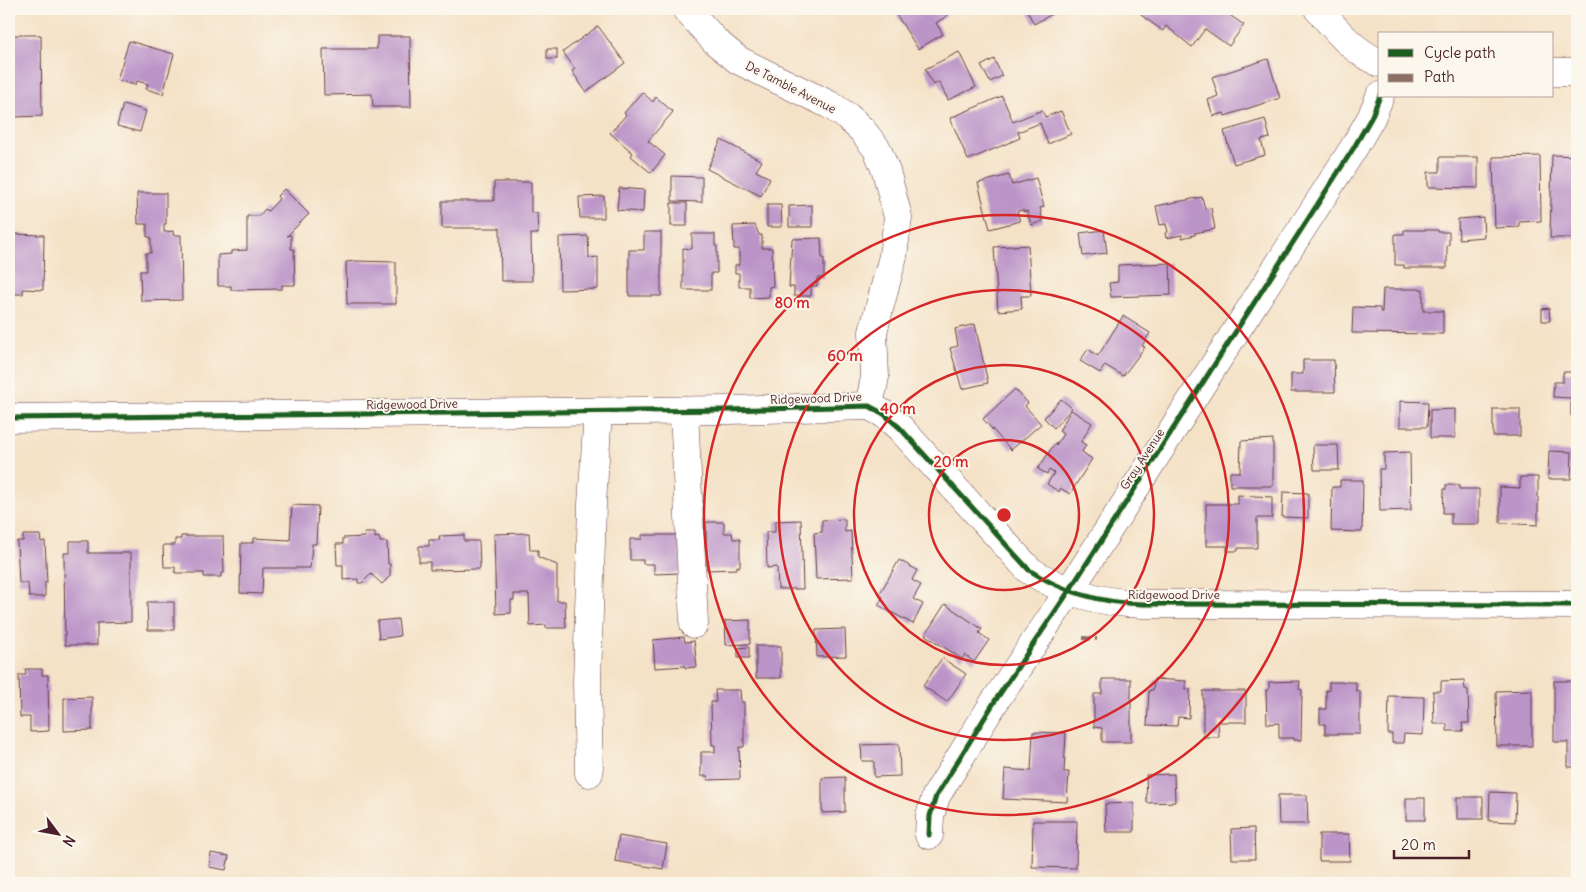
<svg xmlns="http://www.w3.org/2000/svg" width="1586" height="892" viewBox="0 0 1586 892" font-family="Delius,sans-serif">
	<rect width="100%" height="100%" fill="#fbf7ec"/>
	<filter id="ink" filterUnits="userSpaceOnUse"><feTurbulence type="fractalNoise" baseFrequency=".02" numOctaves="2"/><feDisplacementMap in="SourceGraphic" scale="10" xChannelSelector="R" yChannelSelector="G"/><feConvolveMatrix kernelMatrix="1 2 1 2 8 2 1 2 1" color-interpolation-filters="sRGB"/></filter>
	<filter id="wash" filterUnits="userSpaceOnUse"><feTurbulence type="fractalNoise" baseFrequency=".0096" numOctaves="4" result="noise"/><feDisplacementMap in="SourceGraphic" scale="20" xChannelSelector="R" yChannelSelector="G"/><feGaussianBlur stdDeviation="1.12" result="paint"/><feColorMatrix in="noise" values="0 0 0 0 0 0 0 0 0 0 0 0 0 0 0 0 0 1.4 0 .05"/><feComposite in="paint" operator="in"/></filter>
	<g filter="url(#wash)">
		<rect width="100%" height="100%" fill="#f4e2c7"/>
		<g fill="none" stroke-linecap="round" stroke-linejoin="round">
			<path stroke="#45b2c1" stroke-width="8" d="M1087,883L1091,880"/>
		</g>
		<g id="blocks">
			<g fill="#bb94c8">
				<path d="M906,9H942L947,16L936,23L943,34L918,49L896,14Z"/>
				<path d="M1026,9H1052L1054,13L1034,24Z"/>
				<path d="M1145,9H1221L1244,25L1229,46L1205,29L1192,47L1166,26L1163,31L1141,15Z"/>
				<path d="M598,26L625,63L586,92L572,71L575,69L563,52Z"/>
				<path d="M9,35H41L42,116L14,117L13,87H9Z"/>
				<path d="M377,36H410L411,107H373L372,94L324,95L323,49H377Z"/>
				<path d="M129,41L174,54L163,94L146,89L148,84L137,81L135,85L117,80Z"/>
				<rect x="547" y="49" width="10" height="10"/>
				<path d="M959,52L976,87L948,100L939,82L933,85L925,69Z"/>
				<path d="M994,59L1002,76L990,82L981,66Z"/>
				<path d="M1268,59L1280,98L1225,116L1224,113L1213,116L1208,100L1218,96L1212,77Z"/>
				<path d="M642,92L653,102L656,97L673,112L648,141L665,155L651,173L631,156L633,153L610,133L626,115L624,113Z"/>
				<path d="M1002,96L1013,122L1042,110L1045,117L1061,111L1071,134L1048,144L1040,123L1018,132L1020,138L968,160L950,118Z"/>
				<path d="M123,104L146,111L140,132L117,126Z"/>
				<path d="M1265,119L1270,138L1261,140L1265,155L1234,164L1224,131Z"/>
				<path d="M721,140L762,161L756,171L770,178L761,196L707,169Z"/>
				<path d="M1552,155L1577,156V238H1550Z"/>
				<path d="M1540,156L1541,221L1519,222V227L1495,228L1493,157Z"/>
				<path d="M1440,157H1478V188L1428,187V172H1440Z"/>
				<path d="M1009,175L1012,185L1036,178L1044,207L1040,208L1043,221L1031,225L1027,211L1024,212L1023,210L1017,211L1020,221L990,229L978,183Z"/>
				<path d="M672,176L702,177V202L672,201Z"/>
				<path d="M494,182H531V213H537L538,234H531L532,281H501L500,228H442V201H494Z"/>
				<path d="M619,188L644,190L643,212L617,210Z"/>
				<path d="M284,189L309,214L287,236L291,235V249H294L295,285H282V289L231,290V286H218V255L231,254V251L247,250V216H259L265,209L268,211L279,199L277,196Z"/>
				<path d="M137,193H166V224H164V232L173,231V235H181L182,300L141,301L140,271H146V253H151V237H147V224H138Z"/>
				<path d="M604,196V218H580L579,197Z"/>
				<path d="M1202,197L1205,209L1211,208L1215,229L1195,233V235L1182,238V235L1166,238L1165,233L1168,232L1166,224L1160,225L1156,206Z"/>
				<rect x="671" y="203" width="16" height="23"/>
				<path d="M767,205H781L782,227H767Z"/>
				<path d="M812,205V227H789V206Z"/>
				<path d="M1483,217L1484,237L1459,239L1458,219Z"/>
				<path d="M755,225L759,235H762V248H772L773,286L769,287V297L750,298V287H739V273H735V265H739V249H734L733,226Z"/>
				<path d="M1104,230L1107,253L1083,256L1080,233Z"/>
				<path d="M1404,230H1438V232H1449V245H1447V268H1404V265H1395V234H1404Z"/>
				<path d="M644,232H661V296H629V250H644Z"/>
				<path d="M9,234L44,235L43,290L23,289V294H9Z"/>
				<path d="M692,234H715V246H717V273H711V290H683V248L692,249Z"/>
				<path d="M588,236L589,258L598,257V289L560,290L559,237Z"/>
				<path d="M821,238L822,258H824V278H817V286H811V296H794V287H789L792,239Z"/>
				<path d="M1028,245L1031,296H1021L1022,309L998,311L994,247Z"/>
				<path d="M356,261L396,262V304H347L346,262Z"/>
				<path d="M1170,263L1171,295L1111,297L1109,283L1118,282V265Z"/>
				<path d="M1383,289H1423V311H1443V334L1352,333L1353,307L1380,308V312H1382Z"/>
				<path d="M1549,308L1550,321H1542V309Z"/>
				<path d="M1123,316L1150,333L1142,346L1145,347L1123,376L1105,365L1100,373L1080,361L1088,349L1098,356Z"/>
				<path d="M975,324L988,383L962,389L950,348L958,346L955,329Z"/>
				<path d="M1303,360H1334L1335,392H1291V374H1303Z"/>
				<path d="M1575,366H1577V416H1571V398L1553,397L1554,382H1563V372H1575Z"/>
				<path d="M1015,389L1028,403L1025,406L1041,424L1011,450L983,419Z"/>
				<path d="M1061,399L1072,408L1054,428L1044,418Z"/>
				<path d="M1400,401L1428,402L1427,427H1400Z"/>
				<path d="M1455,409V438H1430V410Z"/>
				<rect x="1493" y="409" width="27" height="27"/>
				<path d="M1071,410L1092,423L1081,442L1086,445L1082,452L1092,459L1070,494L1060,488L1059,492L1047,484L1054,473L1049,470L1047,474L1038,469L1055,443L1056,445L1063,434L1059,431Z"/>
				<path d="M1273,439V486H1230V472H1240L1241,441Z"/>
				<path d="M1313,445H1338L1339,470H1314Z"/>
				<path d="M1549,451L1572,452L1571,479H1548Z"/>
				<path d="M1410,452L1411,510L1380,511L1379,469H1384V453Z"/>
				<path d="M1520,477H1538V525L1500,523V487L1520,488Z"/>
				<path d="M1340,480H1363L1362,532L1331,531L1332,487H1340Z"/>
				<path d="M1446,485H1459V489H1479V524H1451V513H1443L1444,489H1446Z"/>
				<path d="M1283,492L1308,493V518L1282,517Z"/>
				<path d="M1238,495L1272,497V518H1257V548H1238V551H1227V546H1206V504H1238Z"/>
				<path d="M292,505L318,506L316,544H312L310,568H263L262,594L240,593L241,543H253V538L290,540Z"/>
				<path d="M845,519V532L851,531L853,578L816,579L814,533L822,532V520Z"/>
				<path d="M801,520L803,589H778L777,567L767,568L766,532H775V521Z"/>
				<path d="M706,522H724V533H732L733,539H740V567L737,566V569L707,570Z"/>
				<path d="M364,533H375V538L379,537L380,542H387L388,564H390V576L382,584L371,574L362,583H358V579L343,580V565H337L336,544H343V538L365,537Z"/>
				<path d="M529,533L530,550H538V557L557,565V601H565L566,628H546V625L530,626L529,594H514V600H511V613L496,614L494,534Z"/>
				<path d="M23,535H40L41,542L45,541L47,583L45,582V597H29L28,583H19L17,541H23Z"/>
				<path d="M464,535V541H479L480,569L430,570V562H419V546H429V540H440L439,536Z"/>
				<path d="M642,535H681V573L654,574V564H643V560H630V539H642Z"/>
				<path d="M181,536H223L224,573H221V577H204V573H175V567H164L163,545H175V539H181Z"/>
				<path d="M70,541H88V553H131V622L97,623V645H65L64,553H70Z"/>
				<path d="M899,560L917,570L912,580L921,585L913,599L923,604L913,624L878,605L883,597L879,595Z"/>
				<path d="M147,602H174V630H148Z"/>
				<path d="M945,604L982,629L979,633L989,640L974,662L965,655L962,659L925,635Z"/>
				<path d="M398,619L400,636L379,639L377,621Z"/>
				<path d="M750,620V644L726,645L725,621Z"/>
				<path d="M845,629L846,656L817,657L816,630Z"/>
				<path d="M684,637L685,642L694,641L697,667L685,668V666L655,668L653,640Z"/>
				<rect x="756" y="646" width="25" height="32"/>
				<path d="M749,647V658H738V648Z"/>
				<path d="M942,658L966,674L947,702L923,686Z"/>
				<path d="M25,669H42V675H48L49,731L30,732V717H20L19,675H26Z"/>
				<path d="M1102,679H1131V742H1102V728L1094,727V694H1102Z"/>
				<path d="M1154,679L1186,681V689H1190L1189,718L1178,717L1177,726L1147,725L1149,690H1153Z"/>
				<path d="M1464,680L1465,689L1468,690L1469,723H1462L1463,731H1447V724H1434L1433,691H1441V681Z"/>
				<path d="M1300,681L1299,689L1302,690L1301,740H1294V738H1279V723L1267,724L1266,690H1269V682Z"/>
				<path d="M1554,681H1577V767H1568V742H1554Z"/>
				<path d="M1329,682H1356V691H1360V734H1325V724H1320V709H1326V690L1329,691Z"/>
				<path d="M715,690H740L741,702H744V747H739L740,779L707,780L708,776H701V752H715V745H712L711,702H716Z"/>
				<path d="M1532,690V746H1497L1496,691Z"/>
				<path d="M1203,691H1246V722H1218L1219,737H1203Z"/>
				<path d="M1389,696L1424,697L1423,735L1404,734L1403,743H1392V734H1388Z"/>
				<path d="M92,697V730L64,731V698Z"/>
				<path d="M1033,732L1066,733L1064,772H1069L1067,802L1003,799L1005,769L1031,771Z"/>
				<path d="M899,744L900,776L874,777V761H862L861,745Z"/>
				<path d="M1174,774L1175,802L1147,803L1146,775Z"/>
				<path d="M845,777V812L822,813V778Z"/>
				<path d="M1490,792L1516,793L1515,822L1489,821Z"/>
				<path d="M1278,795H1307L1308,824H1279Z"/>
				<rect x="1457" y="797" width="26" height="22"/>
				<rect x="1406" y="798" width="19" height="22"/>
				<path d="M1134,803V832H1106L1105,804Z"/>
				<path d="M1033,821H1077L1076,868L1032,867Z"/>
				<path d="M1254,828L1255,859H1232L1231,829Z"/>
				<path d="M1319,834H1349L1350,861H1319Z"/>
				<path d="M619,836L667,844L663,869L615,861Z"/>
				<path d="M211,853L229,856L226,870L209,867Z"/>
			</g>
		</g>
	</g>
	<g filter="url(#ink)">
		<use href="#blocks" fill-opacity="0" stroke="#643c42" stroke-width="1"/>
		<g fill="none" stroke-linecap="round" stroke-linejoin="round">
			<g stroke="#643c42" stroke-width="29">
				<g id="minor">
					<path d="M686,9L716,42L738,60L764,73L830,105L848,117L862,130L877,149L886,171L898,217L893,256L873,332L875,377L869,406"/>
					<path d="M1318,9C1337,31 1353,51 1380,63"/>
					<path d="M1552,72H1577"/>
					<path d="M684,410L694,624"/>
					<path d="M9,418L730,410L869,406L884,414L900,428L1029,570C1064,593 1101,603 1143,604L1577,605"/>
					<path d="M589,773L587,683L592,504L598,412"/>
					<path d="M929,835L930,816L936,796L995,701L1069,591L1353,149L1371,118L1380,96"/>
				</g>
			</g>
			<use href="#minor" stroke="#fff" stroke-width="28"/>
			<path stroke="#8d6e63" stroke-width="4" stroke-dasharray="8 4" stroke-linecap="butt" d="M1083,638L1097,639"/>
			<g stroke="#fbf7ec" stroke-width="8">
				<g id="cycleway">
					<path d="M9,418L730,410L869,406L884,414L900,428L1029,570C1064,593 1101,603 1143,604L1577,605"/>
					<path d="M929,835L930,816L936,796L995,701L1069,591L1353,149L1371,118L1380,96"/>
				</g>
			</g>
			<use href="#cycleway" stroke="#1b5e20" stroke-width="5"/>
		</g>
	</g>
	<g fill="none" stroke="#d62828" stroke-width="2.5">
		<circle cx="1004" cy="515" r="75"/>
		<circle cx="1004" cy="515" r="150"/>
		<circle cx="1004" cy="515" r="225"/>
		<circle cx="1004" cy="515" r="300"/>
	</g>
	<g text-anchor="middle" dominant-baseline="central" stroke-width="4" stroke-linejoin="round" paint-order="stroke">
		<g font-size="12" fill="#4a1f2b" stroke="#fbf7ec">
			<text transform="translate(791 87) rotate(27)">De Tamble Avenue</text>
			<text transform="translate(816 398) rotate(-2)">Ridgewood Drive</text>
			<text transform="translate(412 404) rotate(-1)">Ridgewood Drive</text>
			<text transform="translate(1142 459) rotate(-57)">Gray Avenue</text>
			<text x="1174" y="594">Ridgewood Drive</text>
		</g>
	</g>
	<circle cx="1004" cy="515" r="8" fill="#d62828" stroke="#fbf7ec" stroke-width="2.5"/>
	<g font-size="15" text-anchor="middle" font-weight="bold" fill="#d62828" stroke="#fbf7ec" stroke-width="4" stroke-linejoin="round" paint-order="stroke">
		<text x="792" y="308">80 m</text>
		<text x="845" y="361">60 m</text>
		<text x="898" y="414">40 m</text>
		<text x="951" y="467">20 m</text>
	</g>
	<rect width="1586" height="892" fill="none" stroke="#fbf7ec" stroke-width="30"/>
	<rect x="1378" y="32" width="175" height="65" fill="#fbf7ec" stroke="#b4a19f"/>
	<rect x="1388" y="49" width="25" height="8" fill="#1b5e20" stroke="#b4a19f"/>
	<text x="1424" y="58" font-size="15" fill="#4a1f2b">Cycle path</text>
	<rect x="1388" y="74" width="25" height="8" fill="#8d6e63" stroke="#b4a19f"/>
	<text x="1424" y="82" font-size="15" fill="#4a1f2b">Path</text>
	<g transform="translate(58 834) rotate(122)" stroke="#fbf7ec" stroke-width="4" paint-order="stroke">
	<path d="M0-4L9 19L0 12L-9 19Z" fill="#4a1f2b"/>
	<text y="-8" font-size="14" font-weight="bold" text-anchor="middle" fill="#4a1f2b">N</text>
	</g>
	<path d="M1394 850v8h75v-8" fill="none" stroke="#4a1f2b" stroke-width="2.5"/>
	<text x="1401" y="850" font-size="15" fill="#4a1f2b" stroke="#fbf7ec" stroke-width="4" paint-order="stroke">20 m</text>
</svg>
